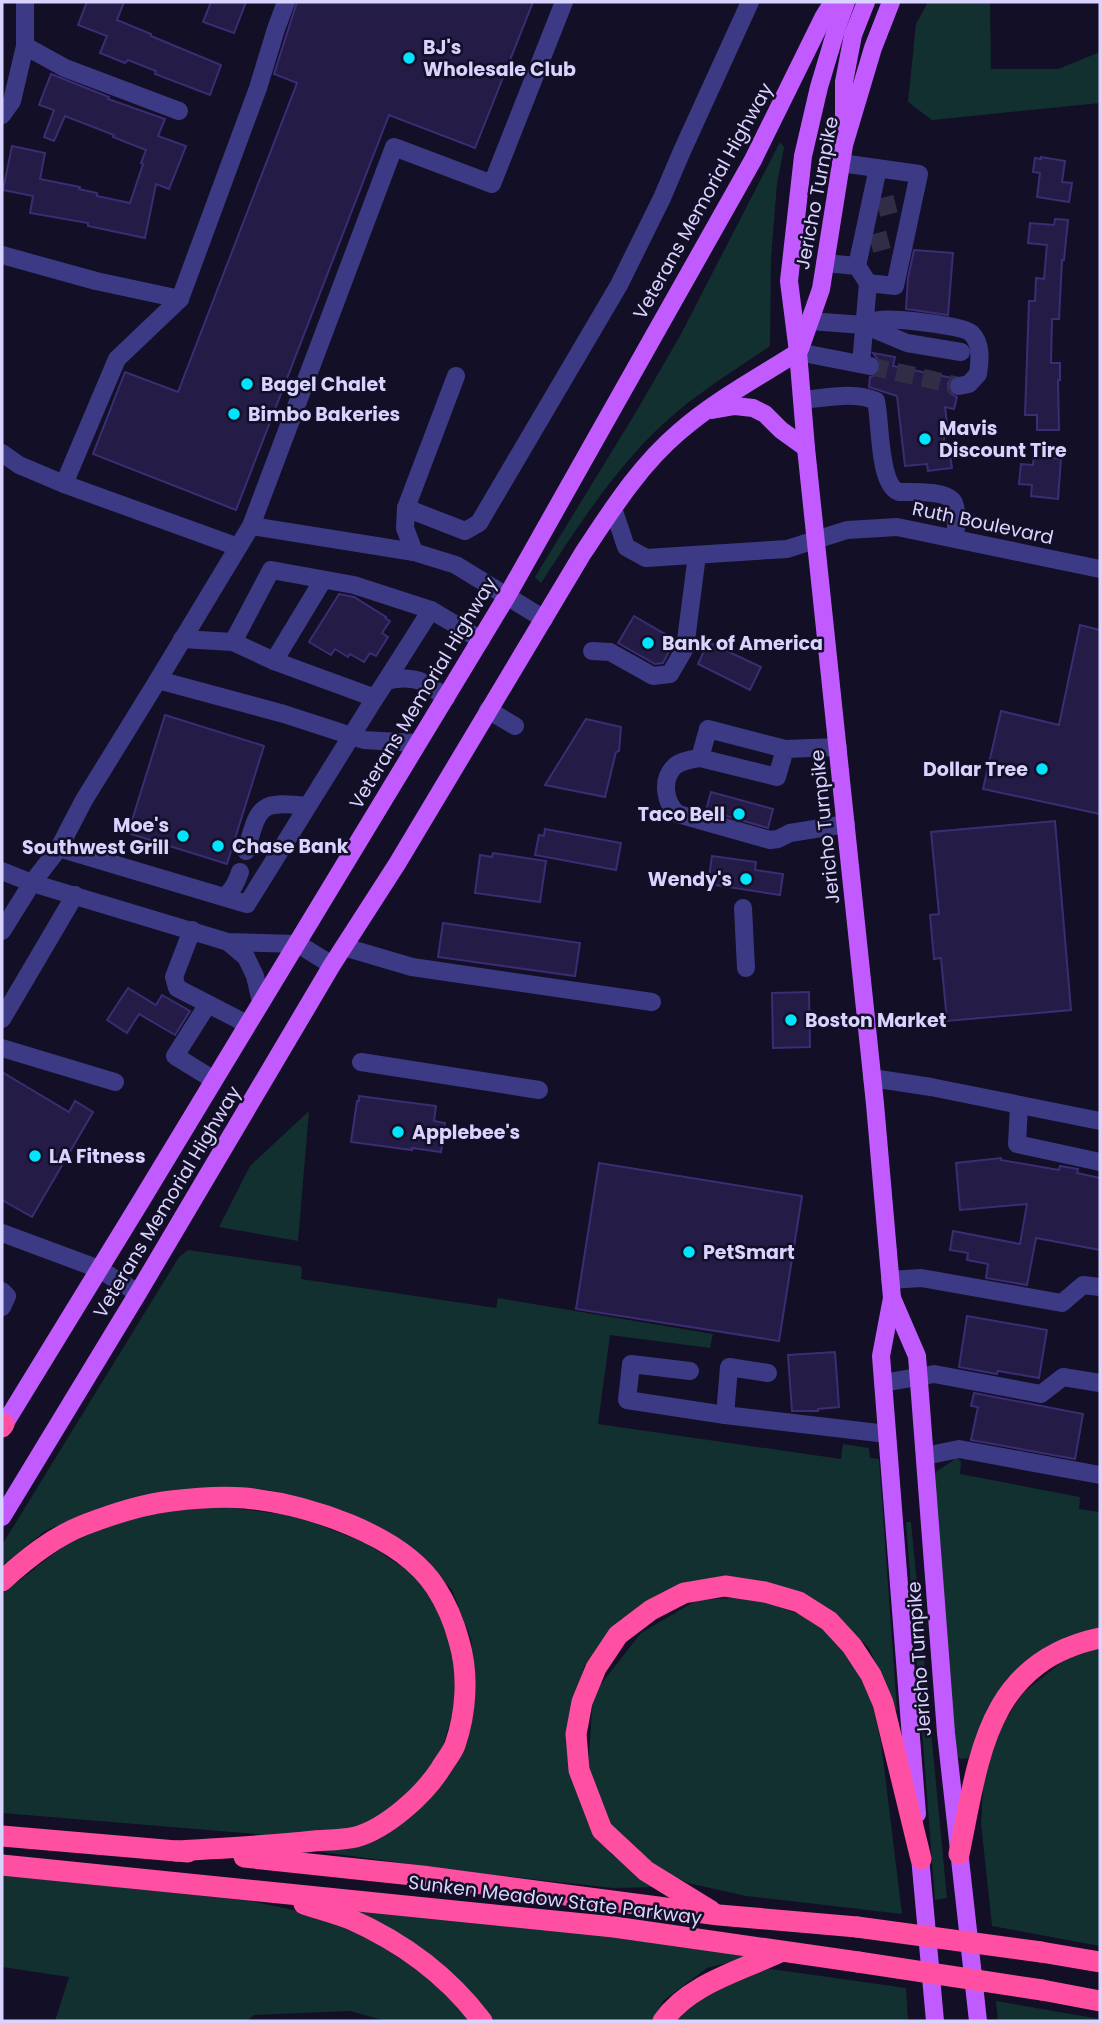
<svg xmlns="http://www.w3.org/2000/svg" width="1102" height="2023" viewBox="0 0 1102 2023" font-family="Poppins,sans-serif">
	<rect width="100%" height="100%" fill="#130f26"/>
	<g fill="#12302f">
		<path d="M928,2H990L991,69H1058L1100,52V103L932,120L908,102L916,24Z"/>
		<path d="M780,142L784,147L777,184L771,258L770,346C740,367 706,387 678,411C622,457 580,523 541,583L535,577L636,412L681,334Z"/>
		<path d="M309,1111L298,1241L219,1227L250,1166Z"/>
		<path d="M188,1250L300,1266L302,1269L301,1279L496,1308L498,1298L713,1334L710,1348L610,1335L598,1424L841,1459L843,1444L869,1448L870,1458L879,1459L897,1710L894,1711L885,1684L869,1648L836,1615L793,1590L663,1594L620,1620L584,1667L571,1714L585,1813L612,1855L659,1887L613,1888L484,1874L306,1850L383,1834L464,1742L476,1692L471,1639L452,1590L426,1561L316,1503L268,1490L216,1487L156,1494L101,1507L45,1531L2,1566V1545L179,1257Z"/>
		<path d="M957,1458L961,1461L960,1474L1080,1497L1079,1509L1100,1512V1628L1059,1643L972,1754L968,1758L960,1759L955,1752L930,1480L937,1471Z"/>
		<path d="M223,1507L296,1516L366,1543L416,1576L441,1616L457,1665L454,1710L439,1758L405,1801L354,1829L291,1837L2,1813V1594L74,1538L152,1512Z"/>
		<path d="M906,1522H911L947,1898L935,1900Z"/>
		<path d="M753,1597L809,1618L841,1643L868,1686L881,1742L902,1914L746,1896L688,1883L650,1865L609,1826L588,1770L593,1694L641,1633L697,1600Z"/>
		<path d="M1100,1647V1946L992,1926L981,1823L984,1775L997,1733L1023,1693L1068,1657Z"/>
		<path d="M2,1870L44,1879L250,1901L308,1913L372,1940L424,1974L471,2021H386L350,2011L254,2015L247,2021H55L69,1977L2,1967Z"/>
		<path d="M350,1909H392L759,1955L707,1968L663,2001L653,2021H488Z"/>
		<path d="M764,1968L906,1988L908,2021H675L685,2007Z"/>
		<path d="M996,2001L1100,2019V2021H998Z"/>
	</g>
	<g fill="#241b47" stroke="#3b2d73" stroke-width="2">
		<path d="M87,2H124L117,20L151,34V36L221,65L210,95L155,74L156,71L128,60L125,63L100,53L107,36L78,25Z"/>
		<path d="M211,2H246L234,33L203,22Z"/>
		<path d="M297,2H533L475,148L389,115L236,510L93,454L125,372L178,392L297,83L274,74Z"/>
		<path d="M51,74L109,97L108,99L165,119L158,136L186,146L169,189L156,184L145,238L88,226V223L30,213L33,196L3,190L12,146L45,153L40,179L80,187L79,189L97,193V196L130,203L143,164L141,163L146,150L113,137L114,135L65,116L54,141L44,137L54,110L39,105Z"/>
		<path d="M1041,157L1065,161L1062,182L1072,183L1069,202L1037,197L1040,173L1033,172L1035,158L1041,159Z"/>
		<path d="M1055,219L1068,220L1064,260H1062L1059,319H1052L1051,363H1060V380H1058L1059,430H1037V415H1025L1029,301H1035L1036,278L1044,279L1047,245L1028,243L1030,223L1054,225Z"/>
		<path d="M914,250L953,253L948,315L906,309L908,278Z"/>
		<path d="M873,353L895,357L893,366L952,378L948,383V389L951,394L957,397L954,409L945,407L948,431H944V448L949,449L952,468L928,471L927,464L905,466L897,396L869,387L870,377L878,374L881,367L880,362Z"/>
		<path d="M1034,456L1061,459L1058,499L1031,496L1032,485L1019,484L1021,464L1033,465Z"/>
		<path d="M339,594L354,597L386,617L385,618L390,621L382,633L388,637L376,656L370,653L364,662L350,654L348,657L335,649L331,655L309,642Z"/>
		<path d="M634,616L675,640L663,663L655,664L618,643Z"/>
		<path d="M1080,625L1100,630V814L983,789L1001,711L1059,725Z"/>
		<path d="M708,642L761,667L750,690L698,664Z"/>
		<path d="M165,715L264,746L227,864L128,833Z"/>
		<path d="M586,719L621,727L619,751L616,752L605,797L545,785Z"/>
		<path d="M711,792L773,809L768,828L706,810Z"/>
		<path d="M1055,821L1071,1010L947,1021L941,958L934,959L930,915L939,914L931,832Z"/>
		<path d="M545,829L621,843L616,870L535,855L539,835L544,836Z"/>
		<path d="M493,853L546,861L540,902L475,893L480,855L492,857Z"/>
		<path d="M712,856L756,862L755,870L783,874L780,895L708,884Z"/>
		<path d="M443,923L580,943L575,976L438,957Z"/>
		<path d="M128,988L156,1005L162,995L190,1011L175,1035L139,1014L127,1033L107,1020Z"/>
		<path d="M809,992L810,1047L773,1048L772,993Z"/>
		<path d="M2,1072L69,1112L75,1101L93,1112L32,1217L2,1200Z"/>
		<path d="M359,1096L436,1106L434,1121L445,1123L441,1152L412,1148V1150L351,1142L357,1101H359Z"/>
		<path d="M1001,1158V1160L1059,1170L1060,1166L1078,1169L1077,1173L1100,1178V1250L1036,1238L1027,1285L986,1278L988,1264L967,1260L968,1253L950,1250L953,1231L1020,1244L1027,1204L960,1210L956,1163Z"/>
		<path d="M599,1163L802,1196L779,1341L576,1309Z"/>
		<path d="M967,1316L1047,1330L1039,1378L998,1371L997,1374L959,1367Z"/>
		<path d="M835,1352L839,1407L818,1409V1411H792L788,1355Z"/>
		<path d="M974,1393L1083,1414L1075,1459L971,1440L978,1407L971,1406Z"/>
	</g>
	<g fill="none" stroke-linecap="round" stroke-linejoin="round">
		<g stroke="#312d47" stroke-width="18" stroke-dasharray="18 9" stroke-linecap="butt">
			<path d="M878,208L902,202"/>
			<path d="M871,244L897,237"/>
			<path d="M870,366L959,386"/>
		</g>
		<g stroke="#3d3a85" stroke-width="18">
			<path d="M25,46L65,68L179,111"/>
			<path d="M2,115L12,101L25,46V2"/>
			<path d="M841,163L919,174L895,286L868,283L857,266L878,168"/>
			<path d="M2,255L96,281L180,299L258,88L276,29L286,2"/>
			<path d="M825,263L857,266"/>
			<path d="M809,321L864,325L907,343L961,352"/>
			<path d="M864,325C869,324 875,320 880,320C893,318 961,325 971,333C982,343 980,361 978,374L969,384L959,386"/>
			<path d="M798,352L870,366"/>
			<path d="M861,364L868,283"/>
			<path d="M802,400C825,398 855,391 876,401C881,422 878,485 899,492C911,492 948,490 954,503C958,513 956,527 955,538"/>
			<path d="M2,453L19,465L64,484L238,547"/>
			<path d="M64,484L117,359L180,299"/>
			<path d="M406,508L465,531L479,523L619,285L662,198L682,151L750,2"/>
			<path d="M613,508L626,547L646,558L787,549L847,530L897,527L1100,569"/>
			<path d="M251,526L414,552L456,565L544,619"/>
			<path d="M414,552L405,528L406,508L456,376"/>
			<path d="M323,580L274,661L375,698L386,681C414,674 425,681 446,698"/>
			<path d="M182,639L233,642"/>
			<path d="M592,651L610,652L653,676L670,674L685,648L697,555"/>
			<path d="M274,661L233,642L271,570L354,585L431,610L481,640"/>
			<path d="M386,681L431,610"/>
			<path d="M488,710L515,726"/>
			<path d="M417,743L364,740L284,714L158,680L251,526L394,147L492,184L564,2"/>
			<path d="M785,749L777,777L700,758L708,729L785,749L838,747"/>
			<path d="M700,758C692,759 680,761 674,767C661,780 665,804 678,814L770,840L778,839L790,833L846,824"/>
			<path d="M59,848L247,904L375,698"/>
			<path d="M246,851C259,807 258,800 307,806"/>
			<path d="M2,871L32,883L228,942L298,944L332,965"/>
			<path d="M224,897C233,890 236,883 240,872"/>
			<path d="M743,908L746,968"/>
			<path d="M192,930L174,977L177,988L247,1024"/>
			<path d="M2,931L32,883L59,848L84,800L158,680"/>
			<path d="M228,942L246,957L255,976L261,1002"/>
			<path d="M344,947L412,967L652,1002"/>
			<path d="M208,1004L175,1056L214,1080"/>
			<path d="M2,1019L75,895"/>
			<path d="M2,1048L115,1082"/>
			<path d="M361,1062L539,1090"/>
			<path d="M872,1078L931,1087L1100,1121"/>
			<path d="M1019,1105L1017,1144L1100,1162"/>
			<path d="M2,1233L99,1269L138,1293"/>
			<path d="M890,1280L921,1278L1062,1303L1083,1285L1100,1287"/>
			<path d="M2,1291L7,1296L2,1307"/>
			<path d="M690,1371L631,1364L627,1400L725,1415"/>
			<path d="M768,1373L729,1367L725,1415L887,1434"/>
			<path d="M883,1383L934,1374L1041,1394L1063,1377L1100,1383"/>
			<path d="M925,1456L959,1449L1100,1475"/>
		</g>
		<g stroke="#c25bff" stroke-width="18">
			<path d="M846,2L837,27L819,87L803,156L789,281L798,352L806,448L875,1104L892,1298L881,1356L917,1814"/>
			<path d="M844,124V82L853,35L866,2"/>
			<path d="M800,349L821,289L844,145L873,48L891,2"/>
			<path d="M712,410L735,406L753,408L765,414L781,430L806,448"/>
			<path d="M892,1298L917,1356L946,1733L978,2021"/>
			<path d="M2,1428L141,1201L507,596L753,160L824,16L833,2"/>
			<path d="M2,1517L138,1293L332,965L397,864L583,553C611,511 639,466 679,432C714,401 759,377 798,352"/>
			<path d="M919,1846L935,2021"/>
		</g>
		<g stroke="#ff4fa3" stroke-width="21">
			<path d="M2,1427L4,1424"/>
			<path d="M2,1581C26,1559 53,1537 84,1525C110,1515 144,1504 171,1501C195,1498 221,1496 245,1498C306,1504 402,1534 436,1588C447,1605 454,1622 459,1641C469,1675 466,1713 455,1745C452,1753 445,1761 441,1768C424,1795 387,1828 356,1837C343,1840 327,1840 314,1841C268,1846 222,1848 176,1851"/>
			<path d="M2,1836L188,1852"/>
			<path d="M959,1854C979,1758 986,1662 1100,1638"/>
			<path d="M244,1857L422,1876L719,1915L857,1927"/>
			<path d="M2,1865L614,1927L858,1962"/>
			<path d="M304,1904C319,1909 335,1913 350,1919C402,1942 448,1976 482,2021"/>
			<path d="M711,1911L646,1871L602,1830L579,1770L576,1734L582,1702L596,1668L618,1635L651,1610L684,1593L725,1586L765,1592L799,1602L829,1621L852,1646L871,1675L883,1703L921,1859"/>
			<path d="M1041,1952L1100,1962"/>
			<path d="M1042,1990L1100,2001"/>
			<path d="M663,2021C689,1984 740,1971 780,1952"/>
		</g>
		<g stroke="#ff4fa3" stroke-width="21">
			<path d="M857,1927L1041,1952"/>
			<path d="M858,1962L1042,1990"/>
		</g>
	</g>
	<g fill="#00e5ff" stroke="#130f26" stroke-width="2.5">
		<circle cx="409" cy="58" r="7"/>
		<circle cx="247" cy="384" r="7"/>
		<circle cx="234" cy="414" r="7"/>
		<circle cx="925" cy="439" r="7"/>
		<circle cx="648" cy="643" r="7"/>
		<circle cx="1042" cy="769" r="7"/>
		<circle cx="739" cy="814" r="7"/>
		<circle cx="183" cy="836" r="7"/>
		<circle cx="218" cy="846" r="7"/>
		<circle cx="746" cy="879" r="7"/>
		<circle cx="791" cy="1020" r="7"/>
		<circle cx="398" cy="1132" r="7"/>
		<circle cx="35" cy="1156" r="7"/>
		<circle cx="689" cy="1252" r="7"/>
	</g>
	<g text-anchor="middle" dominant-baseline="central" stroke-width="5" stroke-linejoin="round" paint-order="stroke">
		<g font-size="19" font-weight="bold" fill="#d9d4ff" stroke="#130f26" text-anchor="start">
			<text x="423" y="47">BJ's<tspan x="423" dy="22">Wholesale Club</tspan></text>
			<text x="261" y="384">Bagel Chalet</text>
			<text x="248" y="414">Bimbo Bakeries</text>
			<text x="939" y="428">Mavis<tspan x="939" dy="22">Discount Tire</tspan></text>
			<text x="662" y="643">Bank of America</text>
			<text x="1028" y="769" text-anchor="end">Dollar Tree</text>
			<text x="725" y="814" text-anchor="end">Taco Bell</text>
			<text x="169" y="825" text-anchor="end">Moe's<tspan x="169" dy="22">Southwest Grill</tspan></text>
			<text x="232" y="846">Chase Bank</text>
			<text x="732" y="879" text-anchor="end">Wendy's</text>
			<text x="805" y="1020">Boston Market</text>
			<text x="412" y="1132">Applebee's</text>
			<text x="49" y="1156">LA Fitness</text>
			<text x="703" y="1252">PetSmart</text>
		</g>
		<g font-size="19" fill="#d9d4ff" stroke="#130f26">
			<text transform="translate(817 193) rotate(-79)">Jericho Turnpike</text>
			<text transform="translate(703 201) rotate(-61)">Veterans Memorial Highway</text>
			<text transform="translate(983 523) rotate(12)">Ruth Boulevard</text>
			<text transform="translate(423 693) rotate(-59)">Veterans Memorial Highway</text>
			<text transform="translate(825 827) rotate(-96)">Jericho Turnpike</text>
			<text transform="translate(167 1202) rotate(-59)">Veterans Memorial Highway</text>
			<text transform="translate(919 1659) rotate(-94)">Jericho Turnpike</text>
			<text transform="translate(555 1900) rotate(7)">Sunken Meadow State Parkway</text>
		</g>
	</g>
	<rect width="1102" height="2023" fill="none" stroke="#d9d4ff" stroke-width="7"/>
</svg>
